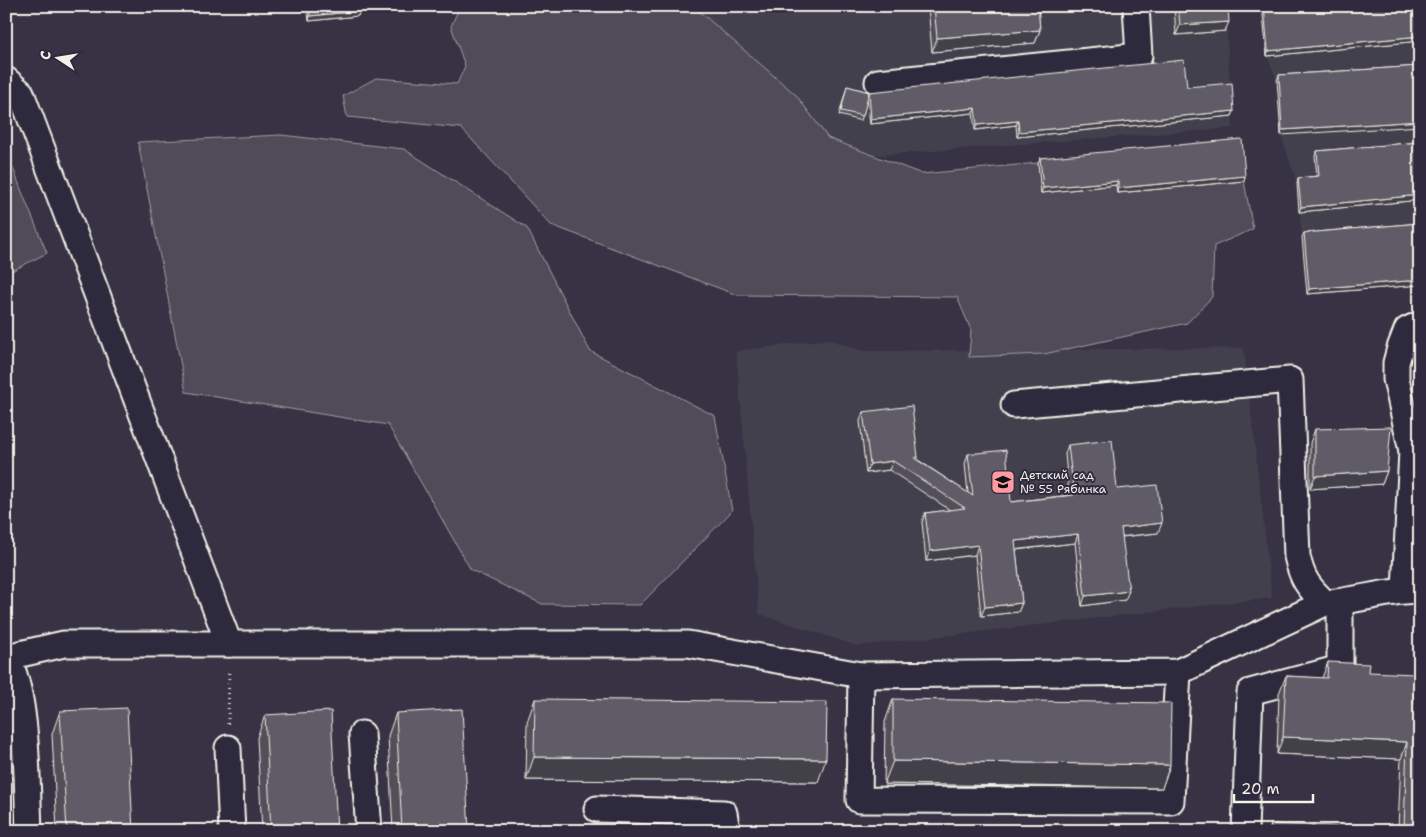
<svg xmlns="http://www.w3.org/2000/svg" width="1426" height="837" viewBox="0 0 1426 837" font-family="'Shantell Sans',sans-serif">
	<rect width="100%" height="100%" fill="#373244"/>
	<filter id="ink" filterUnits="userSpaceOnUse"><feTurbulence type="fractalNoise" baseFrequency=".02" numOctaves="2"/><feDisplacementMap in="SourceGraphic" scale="10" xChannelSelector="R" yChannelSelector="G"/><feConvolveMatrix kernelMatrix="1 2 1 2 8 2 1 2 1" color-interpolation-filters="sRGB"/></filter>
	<g filter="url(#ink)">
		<g fill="#433f4e">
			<path d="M484,6H1225L1233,128L816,160Z"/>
			<path d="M1262,6H1420V285L1302,237L1297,183L1281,135L1277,80L1267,56Z"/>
			<path d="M829,339L863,351L1244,348L1272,598L857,646L759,614L736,351Z"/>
		</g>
		<g fill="#504b59" stroke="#a29ea0">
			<path d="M460,6H670L700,12L796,95L828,138L922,174L1038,163L1041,193L1116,185L1117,193L1244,181L1253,229L1214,246L1212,297L1187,323L1044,354L969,357L971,330L957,297L737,295L551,225L461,128L347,117L343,96L376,78L457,84L465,66L451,26Z"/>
			<path d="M281,135L404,149L527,228L590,351L715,416L732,511L640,605L542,604L471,570L388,425L186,392L138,142Z"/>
			<path d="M6,149L22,192L47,253L6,274Z"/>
		</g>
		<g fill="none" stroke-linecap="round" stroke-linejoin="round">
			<g stroke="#f4f1e8" stroke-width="29">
				<g id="minor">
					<path d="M6,80L21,93L229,644"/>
					<path d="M878,82L1139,56L1136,6"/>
					<path d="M1014,405L1290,380L1297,556C1302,579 1308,587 1325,603"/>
					<path d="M1412,451L1396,379V363L1400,348L1407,330L1420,324"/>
					<path d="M1405,590L1412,451L1420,450"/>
					<path d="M6,657C28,689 27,789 29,831"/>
					<path d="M7,657L64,644H688L861,675L1178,672L1325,603C1357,601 1388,590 1420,590"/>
					<path d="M861,675L859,800L1171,801L1178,672"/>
					<path d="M362,734L369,831"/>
					<path d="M228,748L232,831"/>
					<path d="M597,809L724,813L727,831"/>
					<path d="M1245,831L1250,692L1340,668V602"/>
				</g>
			</g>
			<path stroke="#f4f1e8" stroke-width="3" stroke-dasharray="1 4" stroke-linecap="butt" d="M228,724L229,670"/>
			<use href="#minor" stroke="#2f2a3d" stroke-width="25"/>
		</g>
		<g fill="#524f59" stroke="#f4f1e8">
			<path d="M307,6H360L358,16L309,21Z"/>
			<path d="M928,6H1038L1040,30L1035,43L932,52Z"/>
			<path d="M1174,6H1228L1225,31L1176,35Z"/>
			<path d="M1262,6H1420V41L1267,56Z"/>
			<path d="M1420,66L1281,135L1277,80L1279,75Z"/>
			<path d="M847,86L869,92L1187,87L1234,111L1232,116L1017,137L1016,125L975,130L973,113L870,124L867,98L861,121L839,115Z"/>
			<path d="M1420,142V200L1299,212L1297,183L1298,178L1317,176L1315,156L1317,151Z"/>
			<path d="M1040,158L1245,176L1244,181L1117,193L1116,185L1041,193L1038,163Z"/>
			<path d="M1420,223V285L1307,294L1302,237L1304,233Z"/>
			<path d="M863,412L918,457V460L968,493L965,464L968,454L1011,502L1069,495L1065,454L1068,445L1117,489L1158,533L1122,537L1125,600L1082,606L1075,543L1016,550L1022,603L1018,612L981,616L975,555L926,561L922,522L925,513L950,510L889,470L866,473L860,421Z"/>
			<path d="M1315,429L1387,471L1382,484L1310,489V443Z"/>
			<path d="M1328,662L1368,672L1414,703L1420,831H1269L1271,824L1398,829L1401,759L1277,754L1279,693L1286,676L1322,678Z"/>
			<path d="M535,699L818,782L526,780L527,722Z"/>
			<path d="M893,699L1170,765L1162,788L884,784L885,722Z"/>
			<path d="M60,711L133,831H57L52,734Z"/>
			<path d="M396,713L469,831H393L388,736Z"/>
			<path d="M265,715L337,831H262L257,738Z"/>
		</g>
		<g fill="#424048" stroke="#f4f1e8">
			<path d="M360,11L358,16L309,21L310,16Z"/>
			<path d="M1229,22L1225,31L1176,35L1180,25Z"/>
			<path d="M1040,30L1035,43L932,52L937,38Z"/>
			<path d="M1420,36V41L1267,56L1268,51Z"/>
			<path d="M975,108L973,113L870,124L871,119Z"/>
			<path d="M1234,111L1232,116L1017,137L1019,132Z"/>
			<path d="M1018,121L1016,125L975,130L977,125Z"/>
			<path d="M1420,121V126L1281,135L1282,130Z"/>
			<path d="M1245,176L1244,181L1117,193L1118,188Z"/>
			<path d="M1118,181L1116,185L1041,193L1043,188Z"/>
			<path d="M1420,195V200L1299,212L1301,207Z"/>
			<path d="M1420,280V285L1307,294L1309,289Z"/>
			<path d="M893,461L889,470L866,473L870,464Z"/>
			<path d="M1387,471L1382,484L1310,489L1315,476Z"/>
			<path d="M1162,523L1158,533L1118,537L1121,528Z"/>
			<path d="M1078,534L1075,543L1012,550L1015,541Z"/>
			<path d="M978,545L975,555L926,561L930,551Z"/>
			<path d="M1129,591L1125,600L1082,606L1085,596Z"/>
			<path d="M1022,603L1018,612L981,616L985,607Z"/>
			<path d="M1283,737L1407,742L1401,759L1277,754Z"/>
			<path d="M534,757L826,759L818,782L526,780Z"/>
			<path d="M893,761L1170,765L1162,788L884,784Z"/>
		</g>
		<g fill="#5f5c67" stroke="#f4f1e8">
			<path d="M309,6H360V11L310,16Z"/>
			<path d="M934,6H1038L1040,30L937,38Z"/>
			<path d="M1178,6H1228L1229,22L1180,25Z"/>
			<path d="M1264,6H1420V36L1268,51Z"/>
			<path d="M1184,60L1187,87L1232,83L1234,111L1019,132L1018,121L977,125L975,108L871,119L869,92L863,116L841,111L847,86L869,92Z"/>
			<path d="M1420,66V121L1282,130L1279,75Z"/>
			<path d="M1242,139L1245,176L1118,188V181L1043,188L1040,158Z"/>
			<path d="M1420,142V195L1301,207L1298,178L1319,176L1317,151Z"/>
			<path d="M1420,223V280L1309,289L1304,233Z"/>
			<path d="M912,406L918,457L914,458L973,496L968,454L1006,450L1011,502L1074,495L1068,445L1112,440L1117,489L1157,485L1162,523L1121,528L1129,591L1085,596L1078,534L1015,541L1022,603L985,607L978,545L930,551L925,513L965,508L893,461L870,464L863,412Z"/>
			<path d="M1391,427L1387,471L1315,476V429Z"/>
			<path d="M1328,662L1369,664L1368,672L1415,674L1414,703H1420V831H1271V824L1404,829L1407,742L1283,737L1286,676L1327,678Z"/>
			<path d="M535,699L827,702L826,759L534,757Z"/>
			<path d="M893,699L1171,703L1170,765L893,761Z"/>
			<path d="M127,708L133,831H67L60,711Z"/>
			<path d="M462,709L469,831H402L396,713Z"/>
			<path d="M331,711L337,831H271L265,715Z"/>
		</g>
	</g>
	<defs>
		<g id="school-square" transform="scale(1.25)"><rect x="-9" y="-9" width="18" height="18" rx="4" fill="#ff9aa2" stroke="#2f2a3d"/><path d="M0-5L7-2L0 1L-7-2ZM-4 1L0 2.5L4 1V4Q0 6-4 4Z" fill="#111"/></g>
	</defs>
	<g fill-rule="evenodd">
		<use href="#school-square" x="1003" y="482"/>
	</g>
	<g text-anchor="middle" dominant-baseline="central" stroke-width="4" stroke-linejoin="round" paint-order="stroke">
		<g font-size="12" fill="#f4f1e8" stroke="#2f2a3d" text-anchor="start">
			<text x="1020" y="475">Детский сад<tspan x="1020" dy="14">№ 55 Рябинка</tspan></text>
		</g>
	</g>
	<rect width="1426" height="837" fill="none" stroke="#2f2a3d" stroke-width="25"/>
	<rect x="12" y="12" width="1401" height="812" fill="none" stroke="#f4f1e8" stroke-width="2" filter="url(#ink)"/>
	<g transform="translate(58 58) rotate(282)" stroke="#2f2a3d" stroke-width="4" paint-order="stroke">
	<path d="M0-4L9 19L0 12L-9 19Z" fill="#f4f1e8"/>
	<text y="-8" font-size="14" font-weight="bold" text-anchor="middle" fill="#f4f1e8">С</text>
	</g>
	<path d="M1234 794v8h79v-8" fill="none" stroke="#f4f1e8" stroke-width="2.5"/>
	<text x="1241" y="794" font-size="15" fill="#f4f1e8" stroke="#2f2a3d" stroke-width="4" paint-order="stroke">20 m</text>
</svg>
